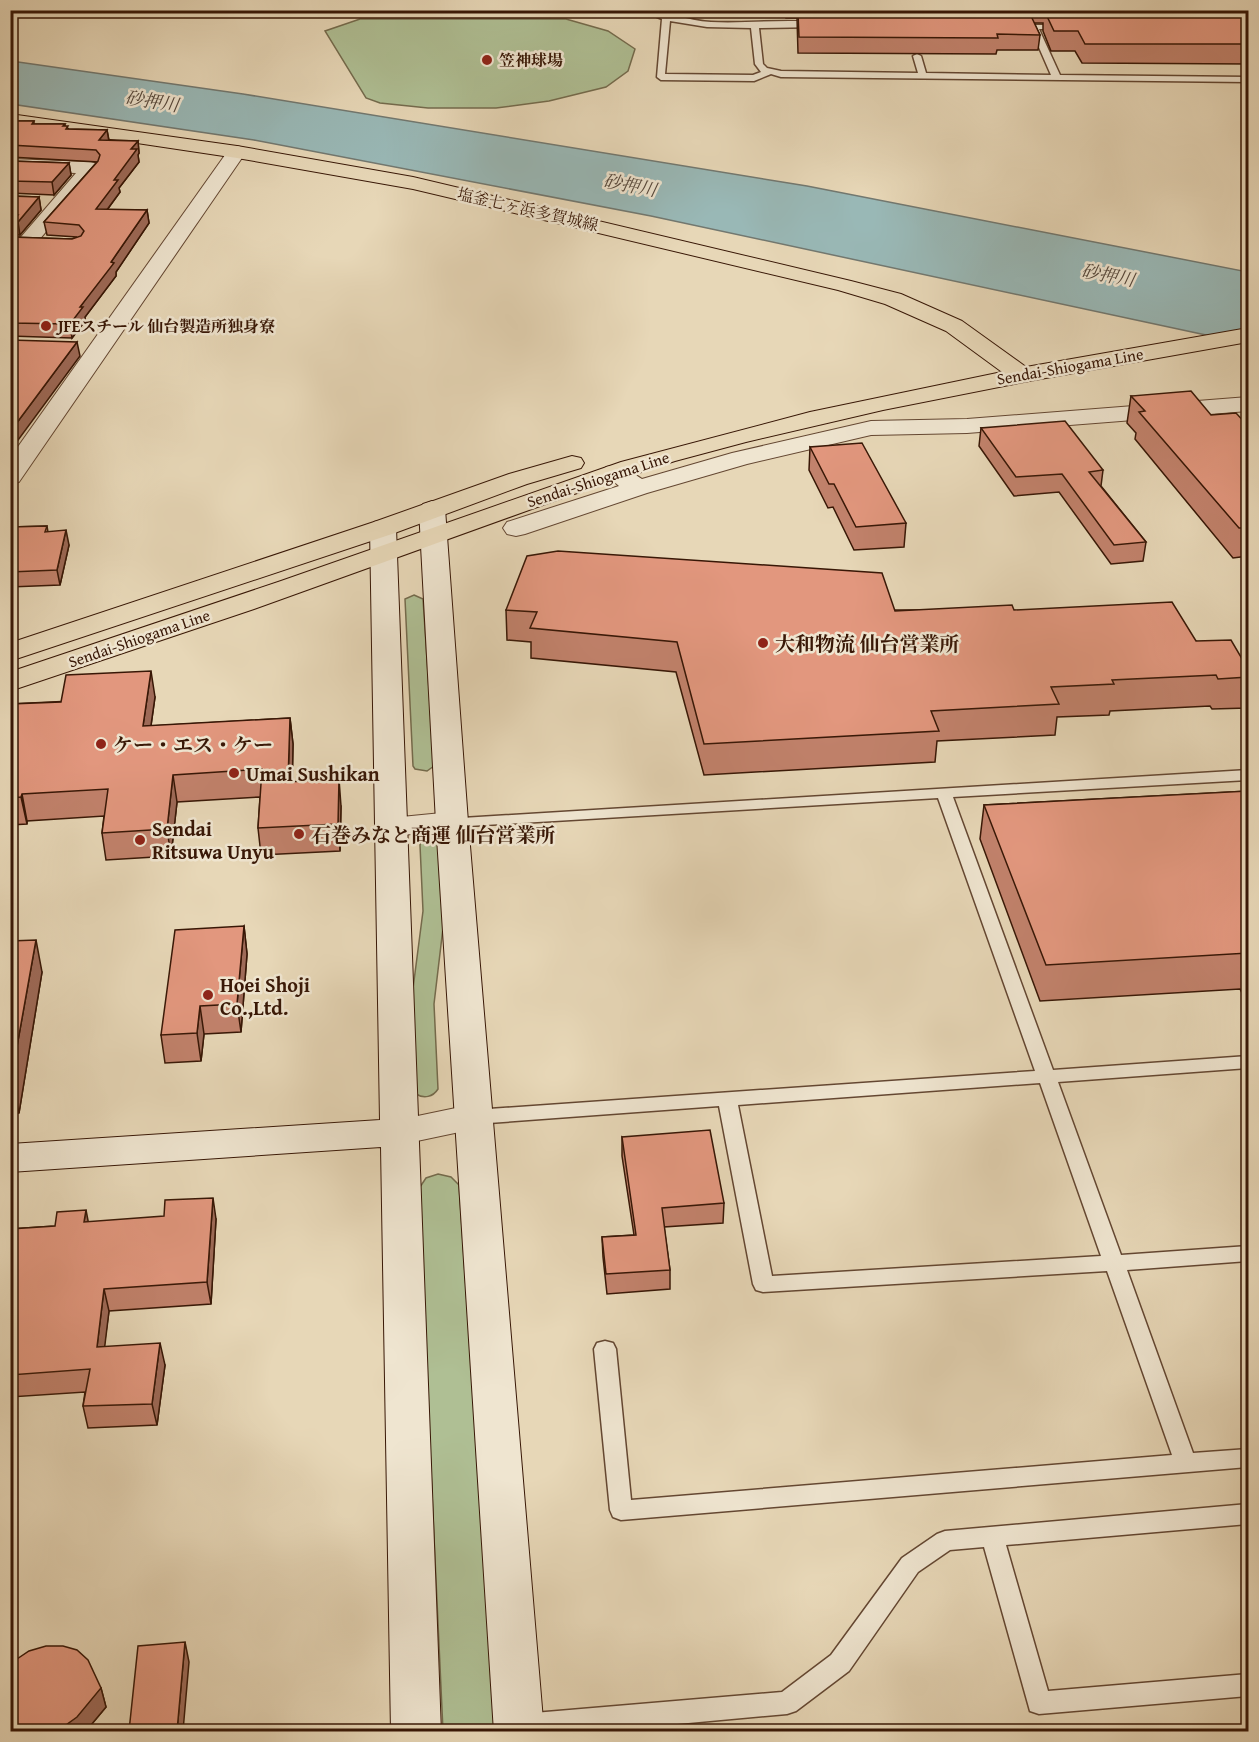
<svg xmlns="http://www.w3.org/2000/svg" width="1259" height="1742" viewBox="0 0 1259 1742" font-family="'Gentium Book Plus','Noto Serif JP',serif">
	<rect width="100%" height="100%" fill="#e7d7b7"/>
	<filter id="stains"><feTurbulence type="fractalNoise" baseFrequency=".00333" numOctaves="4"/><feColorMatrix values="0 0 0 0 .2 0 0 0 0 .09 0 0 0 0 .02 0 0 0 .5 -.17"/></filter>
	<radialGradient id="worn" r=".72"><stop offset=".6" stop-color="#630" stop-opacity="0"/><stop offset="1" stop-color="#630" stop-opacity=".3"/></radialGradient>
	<g fill="#afbf94" stroke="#746b4d" stroke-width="1.5">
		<path d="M360,19H566L608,31L635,49L628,71L606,87L549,101L496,108H428L380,103L366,98L325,31Z"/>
		<path d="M414,595L423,599L434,766L427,771L415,769L413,766L405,599Z"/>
		<path d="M430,838L437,839L445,911L434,1004L438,1089C433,1097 424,1099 416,1094L411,1004L423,911L420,845L421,841Z"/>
		<path d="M438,1174L451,1177L459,1185L496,1731H443L418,1190L426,1178Z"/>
	</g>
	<path fill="#99b8b6" stroke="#727870" stroke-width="1.5" d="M11,61L243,94L807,186L1248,272V344L651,216L254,140L11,104Z"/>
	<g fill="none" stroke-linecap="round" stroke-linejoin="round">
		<g stroke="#644732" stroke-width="3">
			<g id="lane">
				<path d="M641,10C665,10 687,21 711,22C747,24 788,18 823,23V27H820L759,28L763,64L767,68L781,71L918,73L913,56L917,54L921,56L926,73L1051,75L1031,29H1014L1010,27L1014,25H1069V29H1039L1060,75L1248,77V82L781,77L771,74L754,81L661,80L657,77L662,19ZM670,21L707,27L751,28L755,64L761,72L753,75L665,74Z"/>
				<path d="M1248,770V780L953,797L1053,1070L1248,1056V1068L1058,1082L1121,1255L1248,1246V1261L1127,1270L1193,1453L1248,1449V1467L621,1520L613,1517L610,1510L594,1349L597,1343L605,1341L613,1343L616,1349L631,1500L1172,1455L1107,1271L763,1292L756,1290L753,1284L719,1106L475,1124L468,1122L466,1117L468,1112L475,1110L1035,1071L938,798L452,827L446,825L444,822L446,819ZM1040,1083L1101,1256L772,1276L738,1105Z"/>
				<path d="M1248,1504V1524L1006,1545L1048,1691L1248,1674V1696L1039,1714L1030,1711L984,1547L950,1550L918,1572L849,1671L796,1711L787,1714L591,1732H512L509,1726L513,1718L522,1714L782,1692L831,1655L902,1558L937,1534L945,1531Z"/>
			</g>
		</g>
		<g stroke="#644732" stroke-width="2">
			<g id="street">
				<path d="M237,146L244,148L246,152L19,482L10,484V458L230,148Z"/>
				<path d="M10,159L91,162L98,164L100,168L33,247L10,248V236L21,237L76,173L10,171Z"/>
				<path d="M1248,397V411L967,433L871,435L747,464L647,493L525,534L516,536L507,534L503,528L507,522L619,486L603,472L606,467C621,463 630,471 642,479L732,453L871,421L967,419Z"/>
				<path d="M452,812L463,815L468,822L463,829L392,836L381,833L376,826L381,819Z"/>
				<path d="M475,1104L488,1108L494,1117L488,1126L398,1145L384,1141L379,1132L384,1123Z"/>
			</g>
		</g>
		<g stroke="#381706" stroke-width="2">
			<g id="secondary">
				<path d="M432,501L441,504L445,509L468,822L544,1732H494L436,822L419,509L423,504Z"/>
				<path d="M383,520L392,522L396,528L441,1732H391L381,1147L10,1172V1144L380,1120L370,528L374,522Z"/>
			</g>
		</g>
		<g stroke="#381706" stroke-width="2">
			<g id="primary">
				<path d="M10,114L237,146L413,177L851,281L901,294L962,321L1026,367L1248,328V342L1029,381L883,410L746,442L675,461L568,496L254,609L10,691V672L281,581L621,462L810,412L1002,372L946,331L885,304L838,290L413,189L237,158L10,124Z"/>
				<path d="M572,456L581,458L584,463L581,468L527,484L392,534L10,661V643L374,522L509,474Z"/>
			</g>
		</g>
		<use href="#lane" fill="#efe5d0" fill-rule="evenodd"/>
		<use href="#street" fill="#efe5d0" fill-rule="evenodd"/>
		<use href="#secondary" fill="#efe5d0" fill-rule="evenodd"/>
		<use href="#primary" fill="#e7d7b7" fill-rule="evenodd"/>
	</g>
	<g fill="#c2826c" stroke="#381706" stroke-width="1.5">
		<path d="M722,10H1248V64L1082,63L1075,51H1051L1043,31V23H1034L1040,35L1038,50H997L996,54L798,53L797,18H786V16H722Z"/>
		<path d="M10,121H34V124H65V126L69,129L107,130L109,140L138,141L139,153L138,155L139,162L119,188L120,192L107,210H147L149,223L116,272V276L85,317V321L72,338L10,336V237L72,239L77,237L47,235L44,222L97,162L10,157Z"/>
		<path d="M10,161L69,163L71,175L54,195L10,193Z"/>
		<path d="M10,196L39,197L41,210L20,235L15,234L14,228H10Z"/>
		<path d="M1131,396L1211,415L1248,426V556L1233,558L1135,439L1136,433L1127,423Z"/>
		<path d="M981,428L1103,470L1101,486L1146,542L1143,561L1111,564L1059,492L1014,496L979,446Z"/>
		<path d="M810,447L906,523L904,547L854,550L833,507L828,508L809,470Z"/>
		<path d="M47,526L48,532L69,545L60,585L10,587V527Z"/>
		<path d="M506,610H1014L1196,641L1248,669V701L1247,708L1212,709L1210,706L1110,711L1109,715L1057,717L1055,735L937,741L935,762L704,775L676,672L531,658V642L507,640Z"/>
		<path d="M155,697L151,726L290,718L293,744L292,782L341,806L340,851L261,855L258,828L260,797L177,802L171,856L106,860L102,833L104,816L27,821V824L10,825V704Z"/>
		<path d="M1248,791V1004H1247L1240,989L1040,1001L980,839L984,805Z"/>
		<path d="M244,926L247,954L241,1032L204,1034L201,1061L165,1063L161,1035Z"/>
		<path d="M10,941L42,972L19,1113L10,1114Z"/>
		<path d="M622,1137L724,1203L723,1223L664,1227L670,1270V1289L607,1294L603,1257L602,1237L634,1235L622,1156Z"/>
		<path d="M216,1219L211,1304L109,1311L104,1347L165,1365L157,1425L88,1428L83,1406L85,1392L10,1397V1229L55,1226L88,1222Z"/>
		<path d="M10,1665L101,1688L106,1707L86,1731H10Z"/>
	</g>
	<g fill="#9e6a58" stroke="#381706" stroke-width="1.5">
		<path d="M107,130L109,142L99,140Z"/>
		<path d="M138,141L139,153L138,155L139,162L119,188L120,192L98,222L96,209L131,149Z"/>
		<path d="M69,163L71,175L54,195L52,182Z"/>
		<path d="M39,197L41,210L20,235L18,222Z"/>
		<path d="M147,210L149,223L116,272V276L85,317V321L72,338L70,324L80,307Z"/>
		<path d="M77,342L80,356L10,451V432Z"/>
		<path d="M66,530L69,545L60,585L57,570Z"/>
		<path d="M151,671L155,697L147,753L143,726Z"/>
		<path d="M290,718L293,744L292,809L288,782Z"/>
		<path d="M173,775L177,802L171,856L167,829Z"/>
		<path d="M339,779L341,806L340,851L338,824Z"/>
		<path d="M22,794L27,821V824L21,797Z"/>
		<path d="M244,926L247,954L241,1032L237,1004Z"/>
		<path d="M36,940L42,972L19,1113L11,1080Z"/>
		<path d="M200,1006L204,1034L201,1061L197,1033Z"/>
		<path d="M213,1198L216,1219L211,1304L207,1282Z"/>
		<path d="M86,1210L90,1231L84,1222Z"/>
		<path d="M104,1289L109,1311L102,1369L97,1347Z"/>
		<path d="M160,1343L165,1365L157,1425L152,1404Z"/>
		<path d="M185,1642L189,1662L183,1731H177Z"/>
		<path d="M101,1688L106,1707L86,1731H50Z"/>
	</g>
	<g fill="#e2977e" stroke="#381706" stroke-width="1.5">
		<path d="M1045,12L1248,14V44H1085L1078,31H1054Z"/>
		<path d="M798,14L1031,16L1040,35L997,34L998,38L799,37Z"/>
		<path d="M10,121H34L32,124H65L63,126H68L66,129L107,130L99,140L138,141L131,149H137L114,180H118L96,209L147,210L111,262L114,263L80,307H83L70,324L10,323V237L72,239L81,236L84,231L79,225L44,222L98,161L100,155L96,150L10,145Z"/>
		<path d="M10,161L69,163L52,182L10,181Z"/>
		<path d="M10,196L39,197L18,222L13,221L18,215H10Z"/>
		<path d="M10,340L77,342L10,432Z"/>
		<path d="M1191,391L1211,415L1236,413L1248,426V528H1239L1139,412L1145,411L1131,396Z"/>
		<path d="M1065,421L1103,470L1089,472L1146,542L1114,545L1062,474L1016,477L981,428Z"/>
		<path d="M862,443L906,523L856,527L834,484H829L810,447Z"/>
		<path d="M47,526L45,532L66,530L57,570L10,572V527Z"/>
		<path d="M558,551L882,573L895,611L1012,605L1014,610L1172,602L1196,641L1231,640L1248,669V677L1218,679L1216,675L1112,680L1114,684L1051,687L1059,704L931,711L939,731L704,744L677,642L530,628L537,612L506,610L527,556Z"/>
		<path d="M151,671L143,726L290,718L288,782L339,779L338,824L258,828L262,769L173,775L167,829L102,833L108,789L22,794L21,797L10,798V704L61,702L66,675Z"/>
		<path d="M1248,791V954V953L1046,965L984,805Z"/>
		<path d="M244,926L237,1004L200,1006L197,1033L161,1035L175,930Z"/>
		<path d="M36,940L11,1080H10V941Z"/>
		<path d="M710,1130L724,1203L662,1208L670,1270L606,1274L602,1237L636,1235L622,1137Z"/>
		<path d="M213,1198L207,1282L104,1289L97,1347L160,1343L152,1404L83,1406L90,1369L10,1375V1229L55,1226L57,1212L86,1210L84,1222L164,1216L165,1200Z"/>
		<path d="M185,1642L177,1731H129L138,1646Z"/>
		<path d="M46,1646H63L77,1650L88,1660L101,1688L77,1717L63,1727L50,1731H17L10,1727V1665L14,1661L29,1651Z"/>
	</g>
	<g fill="#8f2418" stroke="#efe5d0" stroke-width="2">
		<circle cx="487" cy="60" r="6"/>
		<circle cx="46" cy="326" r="6"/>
		<circle cx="763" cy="643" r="6"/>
		<circle cx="101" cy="744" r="6"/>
		<circle cx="234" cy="773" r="6"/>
		<circle cx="299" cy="834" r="6"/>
		<circle cx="140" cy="840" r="6"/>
		<circle cx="208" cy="995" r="6"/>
	</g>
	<g text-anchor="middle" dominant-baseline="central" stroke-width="5" stroke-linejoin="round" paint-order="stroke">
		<g font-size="16" font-weight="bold" fill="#381706" stroke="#efe5d0" text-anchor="start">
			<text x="499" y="60">笠神球場</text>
			<text x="58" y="326">JFEスチール 仙台製造所独身寮</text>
		</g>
		<g font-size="16" fill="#381706" stroke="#efe5d0">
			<text transform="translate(528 209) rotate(13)">塩釜七ヶ浜多賀城線</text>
			<text transform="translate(1070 366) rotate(-10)">Sendai-Shiogama Line</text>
			<text transform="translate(598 479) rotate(-18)">Sendai-Shiogama Line</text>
			<text transform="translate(139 638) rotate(-19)">Sendai-Shiogama Line</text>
		</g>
		<g font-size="18" font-style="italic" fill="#55473b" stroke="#efe5d0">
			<text transform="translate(152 101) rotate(9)">砂押川</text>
			<text transform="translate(630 185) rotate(11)">砂押川</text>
			<text transform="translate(1108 275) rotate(11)">砂押川</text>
		</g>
		<g font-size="20" font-weight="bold" fill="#381706" stroke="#efe5d0" text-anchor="start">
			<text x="775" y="643">大和物流 仙台営業所</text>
			<text x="113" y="744">ケー・エス・ケー</text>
			<text x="246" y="773">Umai Sushikan</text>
			<text x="152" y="828">Sendai<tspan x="152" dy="23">Ritsuwa Unyu</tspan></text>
			<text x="311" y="834">石巻みなと商運 仙台営業所</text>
			<text x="220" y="984">Hoei Shoji<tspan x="220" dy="23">Co.,Ltd.</tspan></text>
		</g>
	</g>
	<rect width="1259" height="1742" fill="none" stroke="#e7d7b7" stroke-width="36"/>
	<rect x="12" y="12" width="1235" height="1718" fill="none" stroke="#381706" stroke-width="3"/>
	<rect x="18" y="18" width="1223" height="1706" fill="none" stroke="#381706" stroke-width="1.5"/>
	<rect width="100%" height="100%" filter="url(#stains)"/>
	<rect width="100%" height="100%" fill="url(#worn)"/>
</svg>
